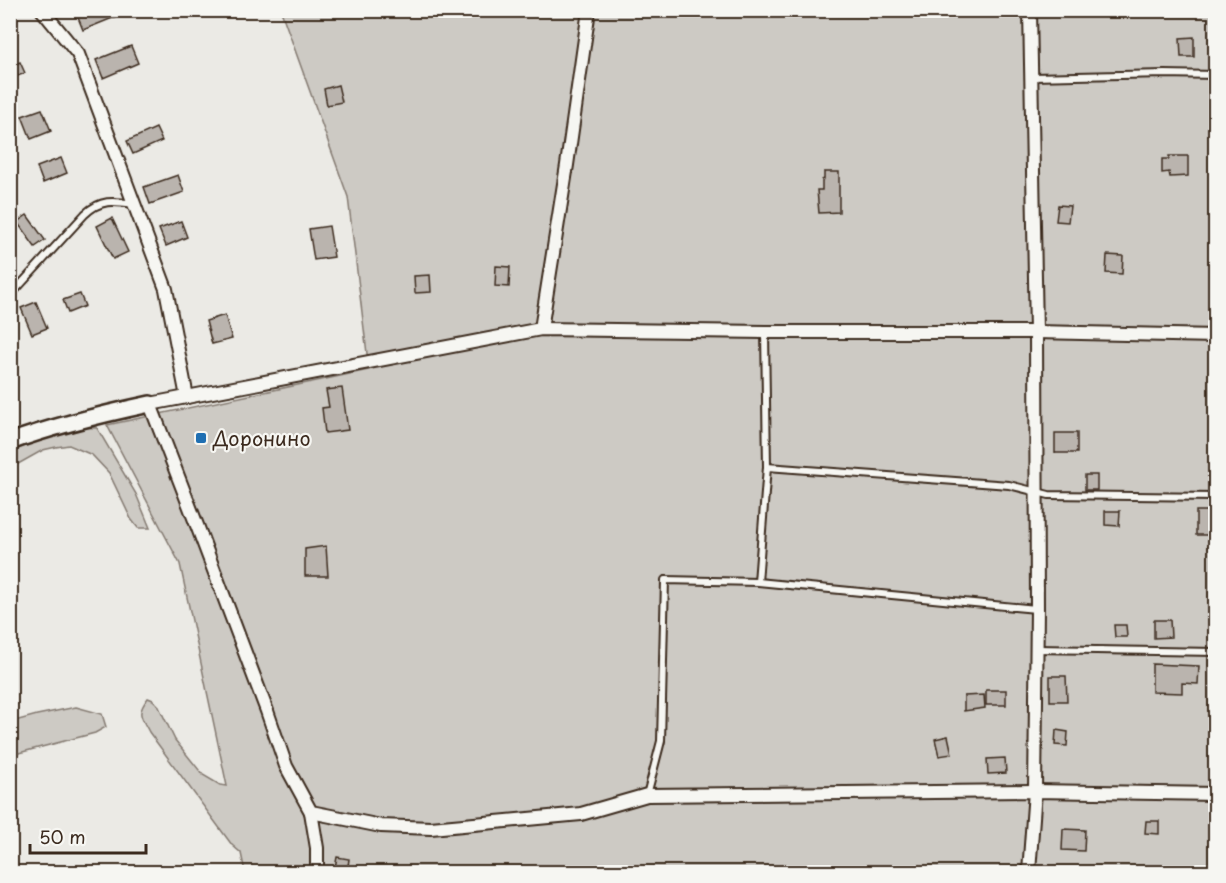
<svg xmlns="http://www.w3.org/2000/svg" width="1226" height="883" viewBox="0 0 1226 883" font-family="'Playpen Sans',sans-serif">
	<rect width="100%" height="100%" fill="#ebeae5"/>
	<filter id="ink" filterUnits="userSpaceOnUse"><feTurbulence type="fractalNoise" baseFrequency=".0167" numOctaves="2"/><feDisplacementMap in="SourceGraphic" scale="12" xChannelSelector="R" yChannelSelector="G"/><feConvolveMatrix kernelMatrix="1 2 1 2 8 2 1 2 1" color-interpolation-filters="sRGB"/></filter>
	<g filter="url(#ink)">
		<g fill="#cdcac4" stroke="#847a71" stroke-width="1.5">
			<path d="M281,11H1215V872H245L241,853L232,845L149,732C141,716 136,714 148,698L153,700L158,705L175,740L203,775L220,785L227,786L180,564L107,425L369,370L348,197Z"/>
			<path d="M76,427L97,428L136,494L150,528H138L131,519L109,473L92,455L69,445L56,447L43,450L11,468L10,450L38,438Z"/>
			<path d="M76,707L102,714L106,727L95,733L11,755V722L37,715Z"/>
		</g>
		<g fill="#bab4ae" stroke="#3b2a1e" stroke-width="1.5">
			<path d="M75,10H129L130,11L83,30Z"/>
			<path d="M1194,37V57H1181L1180,38Z"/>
			<path d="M131,46L138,63L103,78L96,60Z"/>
			<path d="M20,62L25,73L10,79V66Z"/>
			<path d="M338,85L342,102L327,105L324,89Z"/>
			<path d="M42,109L51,131L31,139L22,116Z"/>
			<path d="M156,128L162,141L133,154L127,141Z"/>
			<path d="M1169,156H1188V176L1170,177L1169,172L1162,173V159H1169Z"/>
			<path d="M61,158L67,173L43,183L37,167Z"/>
			<path d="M824,172H839V212L819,213L817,190H822V180L824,179Z"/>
			<path d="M178,175L184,192L150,204L144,187Z"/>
			<path d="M1058,205L1070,206L1068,222L1056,221Z"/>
			<path d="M27,215L45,240L35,247L17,222Z"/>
			<path d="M112,218L128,252L113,259L97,226Z"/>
			<path d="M181,221L187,237L166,246L159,229Z"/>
			<path d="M329,226L334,257L314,260L309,229Z"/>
			<path d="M1107,255L1123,256L1122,274L1106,273Z"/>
			<path d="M496,266L510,267L509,287L495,286Z"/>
			<path d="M430,275L431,292L415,293L414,276Z"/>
			<path d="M80,294L85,306L68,313L63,300Z"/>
			<path d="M36,302L47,328L32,334L21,308Z"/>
			<path d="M225,315L232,339L212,344L206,321Z"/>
			<path d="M342,388L348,430L325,433L322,408L329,407L326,390Z"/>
			<rect x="1055" y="433" width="22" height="20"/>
			<rect x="1085" y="475" width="12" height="15"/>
			<path d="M1105,511H1120L1119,526L1105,525Z"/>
			<path d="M1196,511H1209L1208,535H1196Z"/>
			<path d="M326,546L328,576H305V549Z"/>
			<path d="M1154,620H1170L1171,637L1154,638Z"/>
			<path d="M1114,625H1126L1127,637H1115Z"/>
			<path d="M1152,664L1199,666L1198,684L1182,683V693L1152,692Z"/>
			<path d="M1050,676H1066L1067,701H1050Z"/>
			<rect x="986" y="690" width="20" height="15"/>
			<path d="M984,695L985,708L964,711V696Z"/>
			<path d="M1056,730L1068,732L1067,746L1055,745Z"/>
			<path d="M948,736L952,754L939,756L935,739Z"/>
			<path d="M1005,758L1006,773L988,774L987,759Z"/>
			<path d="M1146,821H1159V834L1145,833Z"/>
			<path d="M1063,829L1085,830L1084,851L1062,850Z"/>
			<path d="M337,857L349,859L347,873H334Z"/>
		</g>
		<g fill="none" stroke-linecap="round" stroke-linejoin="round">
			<g stroke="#3b2a1e" stroke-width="10">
				<g id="service">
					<path d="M1032,77L1165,74L1216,75"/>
					<path d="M10,296L85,214C101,199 113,201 134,204"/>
					<path d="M765,332L767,467"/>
					<path d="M758,582L767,467L1009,485L1049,495L1216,497"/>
					<path d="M1036,649L1216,652"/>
					<path d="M647,795L661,741L665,580L758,582L1036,609"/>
				</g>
			</g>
			<g stroke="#3b2a1e" stroke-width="16">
				<g id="minor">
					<path d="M42,10L78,54L166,289L187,397"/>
					<path d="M541,329L567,165L589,10"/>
					<path d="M1216,336L1036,332H765L541,329L150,404L198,528L267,711L286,766L311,812L381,826L431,828L581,814L647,795L1035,791L1216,794"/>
					<path d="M311,812L317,848V872"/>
					<path d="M1029,872L1035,791L1037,609L1036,332L1030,10"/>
				</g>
			</g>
			<g stroke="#3b2a1e" stroke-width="20">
				<path id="tertiary" d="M10,442C56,425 103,414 150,404"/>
			</g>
			<use href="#service" stroke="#f6f6f2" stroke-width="6"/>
			<use href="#minor" stroke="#f6f6f2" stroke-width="12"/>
			<use href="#tertiary" stroke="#f6f6f2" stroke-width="15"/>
		</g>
	</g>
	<rect fill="#1f6fb2" stroke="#f6f6f2" stroke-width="2" x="195" y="432" width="12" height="12" rx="3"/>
	<g text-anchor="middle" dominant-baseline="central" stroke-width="4.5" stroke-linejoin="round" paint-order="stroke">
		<g font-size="20" fill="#3b2a1e" stroke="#f6f6f2" text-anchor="start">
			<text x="213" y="438">Доронино</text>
		</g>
	</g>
	<rect width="1226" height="883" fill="none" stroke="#f6f6f2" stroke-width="36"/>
	<rect x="18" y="18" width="1190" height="847" fill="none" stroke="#3b2a1e" stroke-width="2" filter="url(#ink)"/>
	<path d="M30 844v9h116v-9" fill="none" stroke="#3b2a1e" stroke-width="3"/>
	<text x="39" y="844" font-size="18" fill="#3b2a1e" stroke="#f6f6f2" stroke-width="4.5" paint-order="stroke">50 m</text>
</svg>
